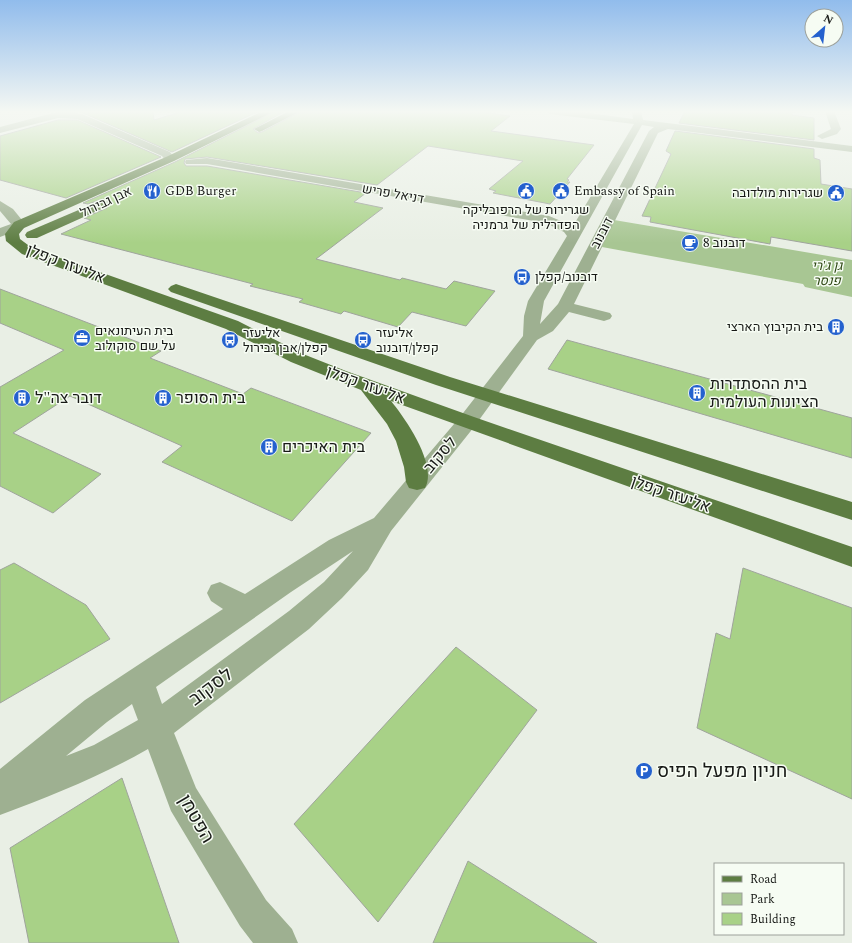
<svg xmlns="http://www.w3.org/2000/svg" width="852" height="943" viewBox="0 0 852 943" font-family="Spectral,Heebo,serif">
	<rect width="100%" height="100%" fill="#e9efe5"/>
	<path fill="#a8c693" d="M614,220L852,260V297L805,287L803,284L602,247Z"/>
	<g fill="#a8d187" stroke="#9fa49c">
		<path d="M85,111H153L154,120L184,111H259L172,152L81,112Z"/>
		<path d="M276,111H285L253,129L258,133L262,132L302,111H475L510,116L491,131L594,145L567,179L569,180L567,182H570L550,204L493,193L496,191L489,189L523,161L428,146L377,185L207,157L185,159L184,163L186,166H207L366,193L354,202L383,208L316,259L400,280L402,278L446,289L454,281L495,291L466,326L412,312L398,327L344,311L341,314L299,302L303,299L250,286L253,284L61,234L91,220L84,218L107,208L109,205L107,200L102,199L88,204L83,203L175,162Z"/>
		<path d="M685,111H792V115L814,118V140L679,123Z"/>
		<path d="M58,120H77L161,157L66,198L0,180V136Z"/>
		<path d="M675,131L814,149V158L820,160L821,184L852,189V251L771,237L770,244L650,222L651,217L642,216L671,154L666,151Z"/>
		<path d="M0,289L161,351L150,358L243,394L251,388L371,433L292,521L162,462L182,446L70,396L13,433L101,474L53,513L0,486V387L64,350L0,323Z"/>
		<path d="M567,340L852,418V458L548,369Z"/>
		<path d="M14,563L86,605L110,639L0,703V570Z"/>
		<path d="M743,568L852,608V799L697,728L716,633L730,639Z"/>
		<path d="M456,647L537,710L378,922L294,824Z"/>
		<path d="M122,778L179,943H29L10,848Z"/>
		<path d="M468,861L597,943H433Z"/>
	</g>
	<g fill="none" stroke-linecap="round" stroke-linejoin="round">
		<g fill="#9eb091" fill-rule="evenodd">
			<path d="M61,111H76L74,113L82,114L170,152L175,159L174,161H166L162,156L77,119L58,118L0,133V127Z"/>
			<path d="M546,111H574L633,119L632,111H641L643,120L852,146V152L668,129L658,133L574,304L610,313L612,316L610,319L604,321L569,312L553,331L537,340L474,427L391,531L368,570L342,598L309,629L174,733L196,788L266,900L292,929L298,943H253L240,926L171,811L148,749C101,776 51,796 0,815V769L85,700L223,609L211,601L207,593L211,585L220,582L245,594L329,540L374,518L460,417L523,336L524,316L528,301L567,236L564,232L546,223L207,164H186L185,162L186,160L207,158L549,216L573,226L634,124L550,114ZM642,125L654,127L649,131L558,304L540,324L544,301ZM353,551L324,582L289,611L162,704L156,687L291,592ZM132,704L138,720L94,745L66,756L107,722Z"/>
			<path d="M825,111H834L841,129L837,134L822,139L817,136L831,129Z"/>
			<path d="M0,201L13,209L26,225L24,228L0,237V228L11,224L0,211Z"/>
		</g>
		<g fill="#5d7d42" fill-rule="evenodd">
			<path d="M263,111H275L174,161L24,228L19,234L20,239L32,248L238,321L303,354L346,371L474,417L852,547V567L391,401C405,418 438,465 425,488L417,490L409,488L406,482L404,467L396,441L387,424L361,390L291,362L226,329L22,254L6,241L5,234L14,222L166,157Z"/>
			<path d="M289,111H301L262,131L259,132L254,129Z"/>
			<path d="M102,200L106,201L108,204L106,207L37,238H27L25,235L27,232Z"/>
			<path d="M176,284L450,377L852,502V520L436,385L171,292L168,289L171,286Z"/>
		</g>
	</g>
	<linearGradient id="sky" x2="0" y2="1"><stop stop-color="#91bcec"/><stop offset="0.46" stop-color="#f5f8f3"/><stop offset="1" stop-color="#f5f8f3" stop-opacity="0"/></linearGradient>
	<rect width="852" height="243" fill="url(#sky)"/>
	<defs>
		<g id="restaurant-disc" transform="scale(0.9)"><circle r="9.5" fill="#2461ce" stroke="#f6fcf3"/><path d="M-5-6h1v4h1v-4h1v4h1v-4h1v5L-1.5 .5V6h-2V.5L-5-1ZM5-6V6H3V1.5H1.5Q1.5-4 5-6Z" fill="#fff"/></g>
		<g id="civic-disc" transform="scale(0.9)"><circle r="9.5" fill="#2461ce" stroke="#f6fcf3"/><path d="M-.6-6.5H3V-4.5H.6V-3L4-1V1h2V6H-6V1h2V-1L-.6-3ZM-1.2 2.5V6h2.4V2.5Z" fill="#fff"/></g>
		<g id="cafe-disc" transform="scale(0.9)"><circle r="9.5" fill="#2461ce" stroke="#f6fcf3"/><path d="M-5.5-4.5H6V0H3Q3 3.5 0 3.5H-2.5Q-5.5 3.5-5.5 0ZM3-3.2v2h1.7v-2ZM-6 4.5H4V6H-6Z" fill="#fff"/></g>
		<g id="bus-disc" transform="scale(0.9)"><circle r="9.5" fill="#2461ce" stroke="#f6fcf3"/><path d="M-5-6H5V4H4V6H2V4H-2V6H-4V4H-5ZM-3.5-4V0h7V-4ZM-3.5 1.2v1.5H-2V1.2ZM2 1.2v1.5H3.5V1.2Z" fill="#fff"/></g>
		<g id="building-disc" transform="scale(0.9)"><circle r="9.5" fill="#2461ce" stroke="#f6fcf3"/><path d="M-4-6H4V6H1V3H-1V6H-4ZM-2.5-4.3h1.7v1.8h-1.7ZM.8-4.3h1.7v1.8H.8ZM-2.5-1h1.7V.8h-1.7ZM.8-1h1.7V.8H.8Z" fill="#fff"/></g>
		<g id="office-disc" transform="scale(0.9)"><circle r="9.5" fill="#2461ce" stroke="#f6fcf3"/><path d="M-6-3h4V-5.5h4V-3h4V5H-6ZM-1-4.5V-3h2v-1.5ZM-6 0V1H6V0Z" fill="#fff"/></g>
		<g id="parking-disc" transform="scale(0.9)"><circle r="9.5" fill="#2461ce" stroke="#f6fcf3"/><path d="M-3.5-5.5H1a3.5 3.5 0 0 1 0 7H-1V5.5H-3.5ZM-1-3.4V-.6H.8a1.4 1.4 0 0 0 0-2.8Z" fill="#fff"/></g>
	</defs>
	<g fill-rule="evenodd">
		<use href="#restaurant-disc" x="152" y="191"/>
		<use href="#civic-disc" x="526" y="191"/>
		<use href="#civic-disc" x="561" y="191"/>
		<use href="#civic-disc" x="836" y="193"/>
		<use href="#cafe-disc" x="690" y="243"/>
		<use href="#bus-disc" x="522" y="277"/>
		<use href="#building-disc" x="836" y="327"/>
		<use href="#office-disc" x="82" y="338"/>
		<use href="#bus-disc" x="230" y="340"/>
		<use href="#bus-disc" x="363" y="340"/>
		<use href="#building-disc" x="697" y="393"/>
		<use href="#building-disc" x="22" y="398"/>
		<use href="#building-disc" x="163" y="398"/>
		<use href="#building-disc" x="269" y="447"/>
		<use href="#parking-disc" x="644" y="771"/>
	</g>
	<g text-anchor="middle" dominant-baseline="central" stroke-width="3" stroke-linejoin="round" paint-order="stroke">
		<g font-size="13" fill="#171916" stroke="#f6fcf3" text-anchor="start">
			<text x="165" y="191">GDB Burger</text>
			<text x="574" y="191">Embassy of Spain</text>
			<text x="823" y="193" text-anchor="end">שגרירות מולדובה</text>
			<text x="526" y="210" text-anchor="middle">שגרירות של הרפובליקה<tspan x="526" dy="15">הפדרלית של גרמניה</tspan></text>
			<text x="703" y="243">דובנוב 8</text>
			<text x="535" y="277">דובנוב/קפלן</text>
			<text x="823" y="327" text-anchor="end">בית הקיבוץ הארצי</text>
			<text x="95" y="331">בית העיתונאים<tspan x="95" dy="15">על שם סוקולוב</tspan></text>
			<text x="243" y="333">אליעזר<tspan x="243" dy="15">קפלן/אבן גבירול</tspan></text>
			<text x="376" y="333">אליעזר<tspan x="376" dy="15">קפלן/דובנוב</tspan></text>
		</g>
		<g font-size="13" fill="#171916" stroke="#f6fcf3">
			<text transform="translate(393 194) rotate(10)">דניאל פריש</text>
			<text transform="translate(106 202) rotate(-25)">אבן גבירול</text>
			<text transform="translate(602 233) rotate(-63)">דובנוב</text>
		</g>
		<g font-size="13" font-style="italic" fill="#2d4713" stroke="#f6fcf3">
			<text x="827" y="266">גן ג'רי<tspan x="827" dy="15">פנסר</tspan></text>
		</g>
		<g font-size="16" fill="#171916" stroke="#f6fcf3">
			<text transform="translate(66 264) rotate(21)">אליעזר קפלן</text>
			<text transform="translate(366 385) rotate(20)">אליעזר קפלן</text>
			<text transform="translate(440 455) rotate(-50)">לסקוב</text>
			<text transform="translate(671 494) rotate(19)">אליעזר קפלן</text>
		</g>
		<g font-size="16" fill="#171916" stroke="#f6fcf3" text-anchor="start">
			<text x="710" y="384">בית ההסתדרות<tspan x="710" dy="18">הציונות העולמית</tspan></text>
			<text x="35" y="398">דובר צה"ל</text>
			<text x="176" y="398">בית הסופר</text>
			<text x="282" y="447">בית האיכרים</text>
		</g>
		<g font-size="19" fill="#171916" stroke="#f6fcf3">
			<text transform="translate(211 687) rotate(-37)">לסקוב</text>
			<text transform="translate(196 819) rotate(60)">הפטמן</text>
		</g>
		<g font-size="19" fill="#171916" stroke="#f6fcf3" text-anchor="start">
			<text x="657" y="771">חניון מפעל הפיס</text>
		</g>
	</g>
	<rect x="714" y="863" width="130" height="72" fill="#f6fcf3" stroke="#9da19b"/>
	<rect x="722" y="876" width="20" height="6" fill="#5d7d42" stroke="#9da19b"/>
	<text x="750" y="883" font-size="12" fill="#171916">Road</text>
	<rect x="722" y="893" width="20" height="12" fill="#a8c693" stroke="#9da19b"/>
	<text x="750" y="903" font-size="12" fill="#171916">Park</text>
	<rect x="722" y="913" width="20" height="12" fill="#a8d187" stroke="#9da19b"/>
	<text x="750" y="923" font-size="12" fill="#171916">Building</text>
	<g transform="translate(824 28) rotate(28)"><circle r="19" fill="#f6fcf3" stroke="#9da19b"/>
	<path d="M0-3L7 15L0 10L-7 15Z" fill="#2461ce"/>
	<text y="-6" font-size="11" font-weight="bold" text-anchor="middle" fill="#171916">N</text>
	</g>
</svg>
